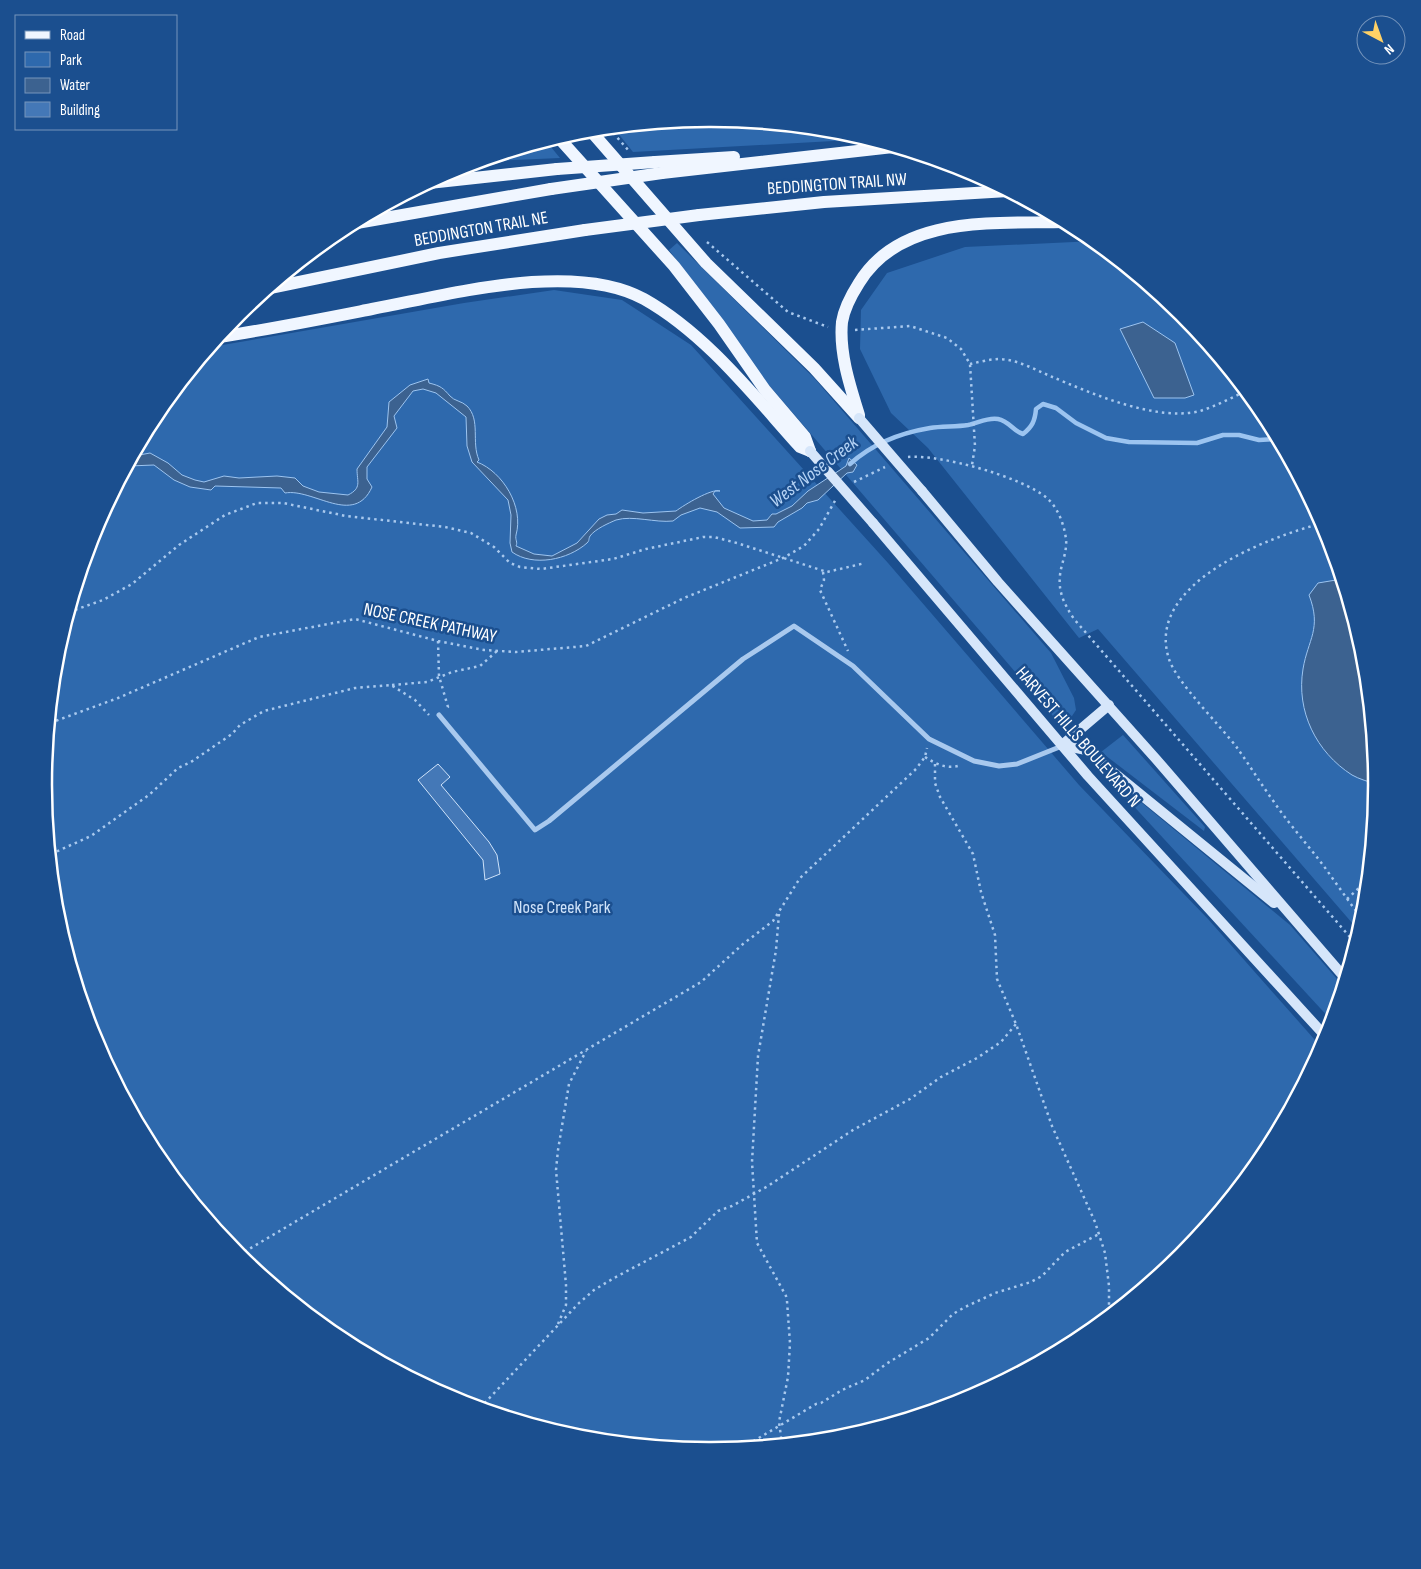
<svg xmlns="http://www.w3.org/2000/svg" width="1421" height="1569" viewBox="0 0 1421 1569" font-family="'Sofia Sans Condensed',sans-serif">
	<rect width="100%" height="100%" fill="#1b4f8f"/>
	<g fill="#2e69ad">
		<path d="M740,121L841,131L869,139L633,152L617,132Z"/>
		<path d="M546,141L560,158L493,161L467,165Z"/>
		<path d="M1095,241L1182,313L1265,414L1327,530L1364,655L1377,785L1364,915L1359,931L1098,629L1079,638L928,448L891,413L860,349L861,310L887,273L965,247Z"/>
		<path d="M677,243L815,379L1051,653L1074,698L1076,710L1072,716L1059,723L744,356L719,316L669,250Z"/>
		<path d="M554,290L622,300L691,345L888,563L1079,785L1208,919L1322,1048L1265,1155L1182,1256L1081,1339L965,1401L840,1438L710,1451L580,1438L455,1400L340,1339L239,1256L156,1155L94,1039L57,914L44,784L57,654L95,529L156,414L211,347L464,303Z"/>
		<path d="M1123,735L1205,827L1204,831L1101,752Z"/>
		<path d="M1119,784L1290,925L1343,986L1332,1021L1116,787Z"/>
	</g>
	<g fill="#3c6290" stroke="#9cc4f0">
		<path d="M1143,322L1175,343L1194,395L1185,398H1154L1120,329Z"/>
		<path d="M428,379L429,383C441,386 443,388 450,396C454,401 462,401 467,406C481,420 471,442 479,460L477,462C503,472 524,507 516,535C515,540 518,542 516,546L534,554L552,556L577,543L599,519L607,515L616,514L622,510L643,513L676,511C684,505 712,488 720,491H715L713,494L724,508L753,521L767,520L772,514H776L792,506L808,491L846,466L849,458L857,465L853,472L847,473L818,500L807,503L802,508L778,522L774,527L740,528L717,512L700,508L681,515L673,521C655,523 633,515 616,520C609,523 595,529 590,536C588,540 590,540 587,543C568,560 533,567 512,552L510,543L511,515L508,500L472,462L467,446L466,417L436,393L423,389L413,391L394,416L397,428L367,467V479L372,487C354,527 313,488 285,493L281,488L215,486L211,490L190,487L174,480L154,465L129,466L134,456L150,453L168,463L182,475L195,480L204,482L224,476L239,478L277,476L295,478L303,486L319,492L348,495C362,488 357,482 357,469L387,427L389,402L410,385Z"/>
		<path d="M1342,579L1364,655L1377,784C1369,782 1359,779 1352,775C1316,752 1296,711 1303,669C1308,639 1322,629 1309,595L1318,583Z"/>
	</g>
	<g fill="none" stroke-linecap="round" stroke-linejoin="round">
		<path stroke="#9cc4f0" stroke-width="4.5" d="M850,464C872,444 900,433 930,428C942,426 956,427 968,425C978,423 988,417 998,419C1009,421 1013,431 1023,434C1032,427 1035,421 1036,409L1043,404L1056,408L1076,423L1106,438L1129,442L1197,443L1223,435H1239L1259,440L1278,439"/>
	</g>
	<path fill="#4478b7" stroke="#cfe3fa" d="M438,764L450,777L441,785L489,842L497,855L500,874L485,880L483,860L418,780Z"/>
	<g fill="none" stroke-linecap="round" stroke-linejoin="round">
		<g stroke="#a9c9ee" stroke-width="2.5" stroke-dasharray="2.5 4" stroke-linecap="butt">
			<path d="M609,128L629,151"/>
			<path d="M707,242L788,312L828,327"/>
			<path d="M855,330L910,326L947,338L961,349L970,364L975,446L972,465"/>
			<path d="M970,364C979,362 990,359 1000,359C1018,360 1034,369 1050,376C1091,393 1155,422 1200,411C1216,406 1231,398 1246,391"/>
			<path d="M908,457C940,454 1022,477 1047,498C1058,508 1064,524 1066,539C1067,548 1064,557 1062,565C1056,587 1062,601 1074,619L1356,944"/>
			<path d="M854,482L885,467"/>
			<path d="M1323,523C1269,537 1144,583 1169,659C1176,682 1221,726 1238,749C1250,766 1261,784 1274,802C1289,824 1307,844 1323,865C1336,883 1349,902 1363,920"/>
			<path d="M823,572L824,580L820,590L848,651"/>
			<path d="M69,612L103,600L132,584L179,545L225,515L257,503H283L346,516L445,527L471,533L494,547L510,563L520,567L541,569L613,559L646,549L703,537H714L737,543L827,572L865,563"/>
			<path d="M438,641L439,676L448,707L445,709"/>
			<path d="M392,685L427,682L452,672L480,666L497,651"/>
			<path d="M50,723L118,698L259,637L355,619L438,641L484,650L516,652L586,646L684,598L783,558L804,546L819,529L836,499"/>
			<path d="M925,757C936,764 947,770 961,765"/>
			<path d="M935,764V783L940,797L973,854L981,892L995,935L997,979L1016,1024L1052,1126L1095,1222L1105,1253L1109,1286V1316"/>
			<path d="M51,854L91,836L149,795L178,768L191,762L232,734L240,725L264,711L355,688L391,685L415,700L429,715"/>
			<path d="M1347,899L1359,888L1367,885"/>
			<path d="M779,914L776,950L758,1056L752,1162L757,1243L786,1296L787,1301L790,1343L788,1377L779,1422L782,1444"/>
			<path d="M239,1255L701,982L743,944L773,921L800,878L916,769L925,757L927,748"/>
			<path d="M558,1324L566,1305V1285L556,1170L558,1150L569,1084L586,1051"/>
			<path d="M480,1408L578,1304L594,1290L614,1278L691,1237L718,1211L732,1206L768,1186L853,1130L910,1099L941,1077L977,1058L1001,1042L1016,1024"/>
			<path d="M742,1448L816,1404L821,1403L842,1390L865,1380L886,1364L929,1338L953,1314L965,1307L995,1293L1031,1282L1042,1276L1065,1252L1099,1234"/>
		</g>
		<path stroke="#a9c9ee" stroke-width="5" d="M439,715L535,830L549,821L743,659L794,626L853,666L929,739L974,761L999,766L1017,764L1062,746"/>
		<g stroke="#d6e6fa" stroke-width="10">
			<path d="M922,491L998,582L1156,759L1345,978"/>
			<path d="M873,523L1088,776L1327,1038"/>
			<path d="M1062,745L1086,750L1274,903"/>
			<path d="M1062,745L1109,705"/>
		</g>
		<g stroke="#f0f6ff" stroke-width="12">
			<path d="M590,130L706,263L814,368L859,418"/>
			<path d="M558,137L674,266L719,324L765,390L805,437L810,451"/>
			<path d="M655,162L734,157"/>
			<path d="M662,173L893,147"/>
			<path d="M429,183L557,169"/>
			<path d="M699,215L824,202L1008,191"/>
			<path d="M351,224L551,189"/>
			<path d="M270,288L439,253L585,230"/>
			<path d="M219,337C271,329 321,319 372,309C448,295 573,260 644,299C706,334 753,395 800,447L810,451"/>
			<path d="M859,415C850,386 839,353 842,322C844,309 852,294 859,283C901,214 995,224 1065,222"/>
		</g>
		<g stroke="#d6e6fa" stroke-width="10">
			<path d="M859,418L922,491"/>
			<path d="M810,451L873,523"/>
		</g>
		<g stroke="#f0f6ff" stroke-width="12">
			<path d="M557,169L655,162"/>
			<path d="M551,189L662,173"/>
			<path d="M585,230L699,215"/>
		</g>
	</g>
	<g text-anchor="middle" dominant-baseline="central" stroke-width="5" stroke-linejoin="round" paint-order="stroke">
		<g font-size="18" fill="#fff" stroke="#1b4f8f">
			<text transform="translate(837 184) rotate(-4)">BEDDINGTON TRAIL NW</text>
			<text transform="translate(481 229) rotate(-10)">BEDDINGTON TRAIL NE</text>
			<text transform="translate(430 623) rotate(12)">NOSE CREEK PATHWAY</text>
			<text transform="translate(1078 737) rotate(49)">HARVEST HILLS BOULEVARD N</text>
		</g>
		<g font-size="18" fill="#cfe3fa" stroke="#1b4f8f">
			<text x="562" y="907">Nose Creek Park</text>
		</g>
		<g font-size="19" font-style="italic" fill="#b5d3f5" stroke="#1b4f8f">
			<text transform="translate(814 472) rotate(-37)">West Nose Creek</text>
		</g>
	</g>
	<path d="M0 0H1421V1569H0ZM709 127H711A657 657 0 0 1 1368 784V785A657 657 0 0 1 711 1442H709A657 657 0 0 1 52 785V784A657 657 0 0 1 709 127Z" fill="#1b4f8f" fill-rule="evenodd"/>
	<path fill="none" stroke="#fff" stroke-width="2.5" d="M709 127H711A657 657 0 0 1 1368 784V785A657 657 0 0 1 711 1442H709A657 657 0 0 1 52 785V784A657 657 0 0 1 709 127Z"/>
	<rect x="15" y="15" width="162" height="115" fill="#1b4f8f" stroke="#7695bc"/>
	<rect x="25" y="31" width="25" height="8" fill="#f0f6ff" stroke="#7695bc"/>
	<text x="60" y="40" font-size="15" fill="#ffffff">Road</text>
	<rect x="25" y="52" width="25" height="15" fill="#2e69ad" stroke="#7695bc"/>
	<text x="60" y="65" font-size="15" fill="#ffffff">Park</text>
	<rect x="25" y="78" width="25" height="15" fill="#3c6290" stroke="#7695bc"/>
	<text x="60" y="90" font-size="15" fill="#ffffff">Water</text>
	<rect x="25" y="102" width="25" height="15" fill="#4478b7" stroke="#7695bc"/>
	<text x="60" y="115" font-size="15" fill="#ffffff">Building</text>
	<g transform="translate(1381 40) rotate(139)"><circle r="24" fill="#1b4f8f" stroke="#7695bc"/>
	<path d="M0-4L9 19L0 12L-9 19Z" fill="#ffd166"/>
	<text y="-8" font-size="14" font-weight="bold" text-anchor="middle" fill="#ffffff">N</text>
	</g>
</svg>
